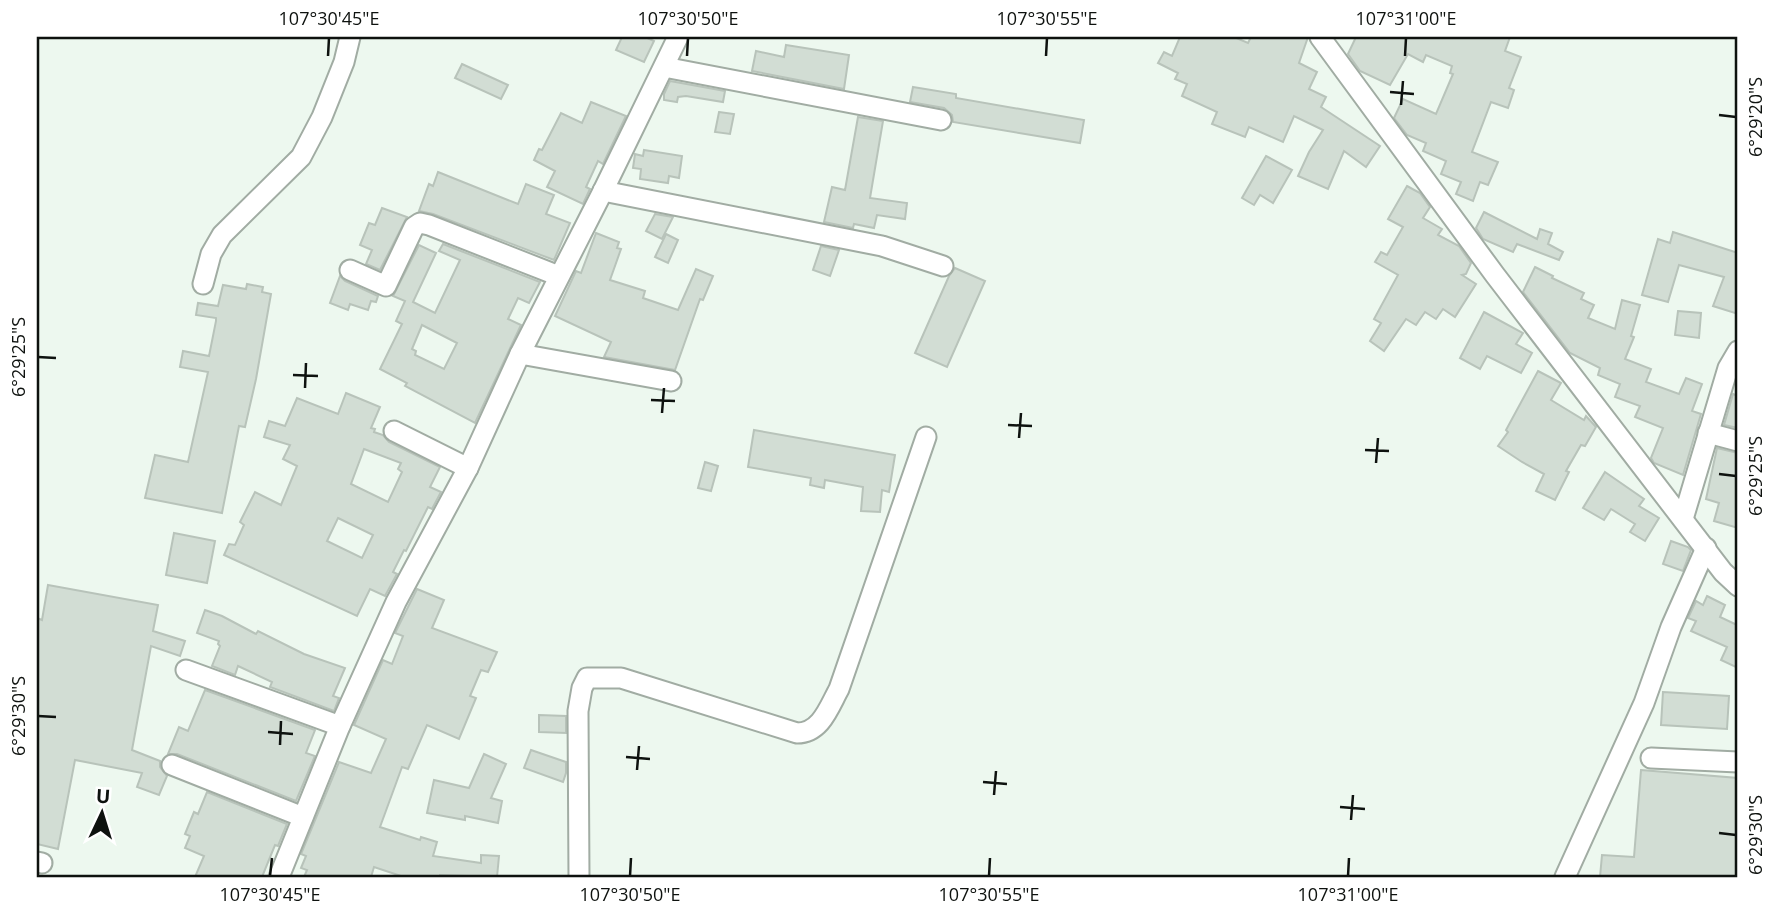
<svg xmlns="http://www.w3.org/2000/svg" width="1775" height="914" viewBox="0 0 1775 914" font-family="'Open Sans',sans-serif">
	<rect width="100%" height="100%" fill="#edf8ef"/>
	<g fill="#d2ddd4" stroke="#b8c3ba" stroke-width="2" fill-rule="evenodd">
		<path d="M622,37H645L654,41L644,62L616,50Z"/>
		<path d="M1180,37H1234L1248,43L1251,37H1308L1299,63L1317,72L1309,89L1326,97L1321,107L1380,146L1366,167L1344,151L1328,189L1298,176L1309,152L1323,130L1294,116L1283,142L1249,127L1245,137L1212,124L1217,112L1182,96L1187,84L1175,79L1178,73L1158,63L1164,52L1172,56Z"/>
		<path d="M1356,37H1510L1505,51L1521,57L1509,88L1514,90L1508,108L1491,102L1472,152L1498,162L1488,185L1480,182L1473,201L1456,194L1461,182L1441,174L1446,161L1423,151L1426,143L1407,135L1394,118L1403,99L1436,114L1453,74L1450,73L1452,66L1426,55L1423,62L1408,54L1390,85L1360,71L1348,54Z"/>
		<path d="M786,45L849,55L844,89L752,71L756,51L784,57Z"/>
		<path d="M462,64L508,85L501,99L455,78Z"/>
		<path d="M670,81L725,91L723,102L686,96L678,97L677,102L664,100V94Z"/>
		<path d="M913,87L956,94V98L1084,120L1080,143L953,122L952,115L944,108L910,102Z"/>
		<path d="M591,102L626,116L603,164L598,161L586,187L590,189L583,204L547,187L555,171L534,160L539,149L542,150L561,113L582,123Z"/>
		<path d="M719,112L734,114L730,134L715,132Z"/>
		<path d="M858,117L883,121L870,198L907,203L905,219L877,215L874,228L854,224L853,228L824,222L832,187L845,190Z"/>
		<path d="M644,150L682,156L679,178L669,176L668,183L640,179L641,169L633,168L635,154L643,156Z"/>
		<path d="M1266,156L1292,170L1273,203L1260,195L1254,205L1242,198Z"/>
		<path d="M438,172L518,204L526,184L554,195L546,214L570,223L554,260L433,214L419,211L429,184L433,186Z"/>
		<path d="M1407,186L1420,193L1430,207L1423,218L1442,229L1438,235L1459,246L1471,263L1466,274L1462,275L1476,284L1455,317L1443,309L1436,319L1425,312L1416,325L1406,319L1384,351L1370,341L1381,323L1374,319L1398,275L1375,262L1381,252L1387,255L1403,227L1388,219Z"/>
		<path d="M382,208L407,217L380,270L366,264L372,250L360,245L369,223L375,225Z"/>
		<path d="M1484,212L1537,239L1540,229L1552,233L1548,244L1563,252L1559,260L1517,244L1513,252L1483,239L1476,228Z"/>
		<path d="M655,214L673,217L662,239L646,231Z"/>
		<path d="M1673,232L1738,253V314L1713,306L1724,277L1679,265L1668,302L1642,295L1658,239L1670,243Z"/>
		<path d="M596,233L619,242L617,248L621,249L610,280L645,291L643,298L678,310L696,269L713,276L703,300L700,299L675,370L604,357L611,342L555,316L576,271L581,273Z"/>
		<path d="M666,234L678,240L668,263L655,257Z"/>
		<path d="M443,244L540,282L529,303L518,298L508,319L521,325L475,423L405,386L407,383L380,369L402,324L396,321L405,301L393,296L419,245L436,253L413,302L435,313L460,260L439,251ZM422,325L457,343L444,369L415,355L416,351L412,349Z"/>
		<path d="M821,246L839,250L830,276L813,270Z"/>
		<path d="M1535,267L1553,276L1552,278L1584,293L1581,299L1594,305L1588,318L1615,329L1622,300L1640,305L1631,336L1634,337L1625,359L1651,369L1646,382L1679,394L1686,378L1702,384L1692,411L1701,414L1683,475L1654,463L1651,458L1663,428L1635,417L1640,406L1615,397L1620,384L1598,375L1600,368L1570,353L1523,292Z"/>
		<path d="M955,268L985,281L947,367L915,353L949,276Z"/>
		<path d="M340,276L345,281L378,296L376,302L371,301L368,310L350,304L348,310L330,303Z"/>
		<path d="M247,284L263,287L262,292L271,294L256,379L245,427L239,426L222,513L145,498L155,455L188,462L208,372L180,367L183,351L209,356L216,321V318L196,315L198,303L218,306L223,285L246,289Z"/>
		<path d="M1678,311L1701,313L1699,338L1675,335Z"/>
		<path d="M1484,312L1523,333L1516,344L1532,353L1521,373L1487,356L1480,369L1460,358Z"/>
		<path d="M1538,371L1561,383L1551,400L1584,420L1586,416L1596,427L1585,446L1581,445L1566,471L1569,472L1555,500L1536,491L1544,474L1522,462L1498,446L1508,432L1506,430Z"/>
		<path d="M346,393L380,407L371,428L375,429L374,432L383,435L389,442L440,467L430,487L441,492L432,509L428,507L406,551L404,550L393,572L397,574L385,596L370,589L357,616L224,555L229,544L235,545L244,525L240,522L255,492L281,505L297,466L283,459L290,445L264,437L269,421L285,426L297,398L338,414ZM364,449L401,463L398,469L402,472L388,502L351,484ZM338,518L373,535L362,558L327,541Z"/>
		<path d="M1733,394L1738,396V428L1724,425Z"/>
		<path d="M754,430L895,455L889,492L882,490L880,512L861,511L863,487L825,480L824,488L810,485L811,478L748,467Z"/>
		<path d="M1717,448L1738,453V528L1714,521L1719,503L1706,499Z"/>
		<path d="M705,462L718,466L711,491L698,488Z"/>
		<path d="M1605,472L1644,499L1639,506L1659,518L1645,541L1630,532L1635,524L1611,509L1604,520L1583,508Z"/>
		<path d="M174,533L215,541L207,583L166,575Z"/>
		<path d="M1671,541L1688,547L1691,550L1683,571L1663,564Z"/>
		<path d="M48,585L158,605L153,631L185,641L180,656L151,646L132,750L160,761V767L167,776L159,795L137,787L142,773L75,760L58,849L37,844V618L42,620Z"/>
		<path d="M417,589L444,600L432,628L497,652L488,672L481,670L470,696L476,698L459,739L427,725L408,769L402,767L380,827L420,840L421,837L437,842L433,856L481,863V855L499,856L497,877L440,875V877H404L374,867L371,877H304L307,870L301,868L306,856L301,854L339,762L371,773L386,739L354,725L383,660L392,664L403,636L395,633Z"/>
		<path d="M1707,596L1725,605L1720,617L1737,625L1738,621V668L1721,660L1727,647L1691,631L1696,621L1688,618L1696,601L1703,605Z"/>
		<path d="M205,610L222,616L256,634L258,631L304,654L345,668L333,696L339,698L334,711L270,687L272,682L238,666L235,675L212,666L220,646L218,644L219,641L197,633Z"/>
		<path d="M205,690L315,730L306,753L315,756L296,801L177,754H168L179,727L188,731Z"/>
		<path d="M1663,692L1729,696L1727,729L1661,725Z"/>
		<path d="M539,715L566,716V733L539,732Z"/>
		<path d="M531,750L566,762V773L563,782L524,768Z"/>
		<path d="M484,754L506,764L491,798L502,801L498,823L465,816V820L427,813L434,780L469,788Z"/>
		<path d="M1641,770L1738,778V877H1600L1602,855L1634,857Z"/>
		<path d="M207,792L287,824L278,846L275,845L262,877H195L204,856L185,848L190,836L185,834L194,812L198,814Z"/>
	</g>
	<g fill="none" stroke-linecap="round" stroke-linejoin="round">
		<g stroke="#a1aca3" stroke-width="23">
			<g id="minor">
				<path d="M1320,37L1495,275L1723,572L1738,586"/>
				<path d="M664,67L941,120"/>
				<path d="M603,191L882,246L943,266"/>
				<path d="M350,270L386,286L414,227L420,223L429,225L559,276"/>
				<path d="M203,284L211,254L222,235L301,157L322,117L344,62L350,37"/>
				<path d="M520,354L671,381"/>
				<path d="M394,431L468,468"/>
				<path d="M1708,433L1738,441"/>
				<path d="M1683,519L1728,368L1738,351"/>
				<path d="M186,670L340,726"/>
				<path d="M1651,758L1738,762"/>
				<path d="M172,765L303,817"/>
				<path d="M37,862L42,863"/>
				<path d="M279,877L340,726L396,602L468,468L520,354L603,191L678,37"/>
				<path d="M579,877L578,711L582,688L587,678H621L797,733C821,733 829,707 839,689L926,437"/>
				<path d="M1565,877L1644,703L1671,627L1706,548"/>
			</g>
		</g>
		<use href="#minor" stroke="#fff" stroke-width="19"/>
	</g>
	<path fill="none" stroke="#0e120f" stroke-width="2.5" d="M328,56L329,38M687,56L688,38M1046,56L1047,38M1405,56L1406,38M1390,92L1414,94M1401,105L1403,81M1719,115L1736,117M38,357L56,358M293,375L318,376M305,388L306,363M651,400L675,401M662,413L664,388M1008,425L1032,426M1019,438L1021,413M1365,450L1389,451M1376,463L1378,438M1719,474L1736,476M38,716L56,717M268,732L293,734M280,745L281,721M626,757L650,759M637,770L639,746M983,782L1007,784M994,795L996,771M1340,807L1365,809M1351,820L1353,795M1719,833L1736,835M270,876L272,858M630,876L631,858M989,876L990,858M1348,876L1349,858"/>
	<rect width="1775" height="914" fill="none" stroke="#ffffff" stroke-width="77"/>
	<g transform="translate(102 813) rotate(4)" stroke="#ffffff" stroke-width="5" paint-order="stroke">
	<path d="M0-5L12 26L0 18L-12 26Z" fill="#0e120f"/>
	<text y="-10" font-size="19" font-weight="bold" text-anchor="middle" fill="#0e120f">U</text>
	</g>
	<rect x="38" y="38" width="1698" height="838" fill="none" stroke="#0e120f" stroke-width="2.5"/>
	<g font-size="18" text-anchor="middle" fill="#0e120f">
		<text x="329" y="25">107°30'45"E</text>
		<text x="688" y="25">107°30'50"E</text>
		<text x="1047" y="25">107°30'55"E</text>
		<text x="1406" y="25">107°31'00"E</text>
		<text transform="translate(1756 117) rotate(-90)" y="6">6°29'20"S</text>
		<text transform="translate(19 357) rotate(-90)" y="6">6°29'25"S</text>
		<text transform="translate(1756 476) rotate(-90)" y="6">6°29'25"S</text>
		<text transform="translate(19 716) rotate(-90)" y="6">6°29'30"S</text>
		<text transform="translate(1756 835) rotate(-90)" y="6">6°29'30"S</text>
		<text x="270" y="901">107°30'45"E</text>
		<text x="630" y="901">107°30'50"E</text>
		<text x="989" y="901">107°30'55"E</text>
		<text x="1348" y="901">107°31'00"E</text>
	</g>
</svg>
